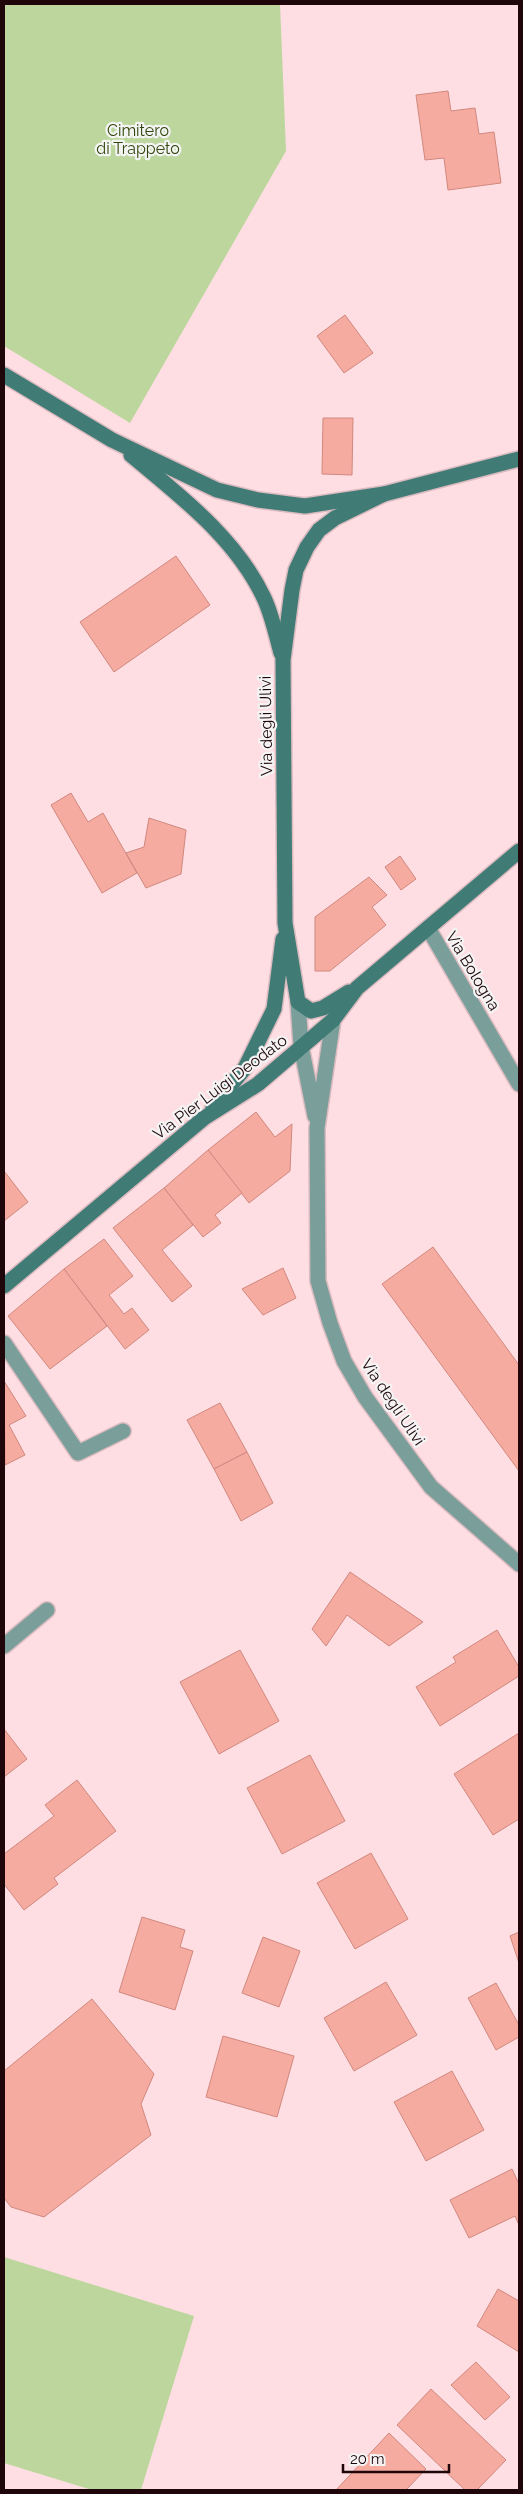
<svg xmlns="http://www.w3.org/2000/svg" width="523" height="2494" viewBox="0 0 523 2494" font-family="Raleway,sans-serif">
	<rect width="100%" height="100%" fill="#fedee2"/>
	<g fill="#bcd69d">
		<path d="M4,4H280L286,151L130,423L4,346Z"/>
		<path d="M4,2257L194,2316L141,2490H92L4,2463Z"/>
	</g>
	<g fill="#f6aba0" stroke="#d0887f">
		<path d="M448,91L451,111L475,108L479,134L494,132L501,183L448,190L444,158L425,160L416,95Z"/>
		<path d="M345,315L373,353L344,373L317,336Z"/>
		<path d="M323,418H353L352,475L322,474Z"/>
		<path d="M176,556L210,605L114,672L80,622Z"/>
		<path d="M71,793L88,822L103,813L137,873L102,893L51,805Z"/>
		<path d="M149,818L186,830L181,874L146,888L126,853L144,847Z"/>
		<path d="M400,856L416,879L401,890L385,867Z"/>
		<path d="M369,877L387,895L372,907L386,925L330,971H315V917Z"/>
		<path d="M256,1112L275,1137L292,1124L290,1171L249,1203L208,1150Z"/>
		<path d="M208,1150L242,1193L215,1215L221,1223L203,1237L164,1188Z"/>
		<path d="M4,1171L28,1202L4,1221Z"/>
		<path d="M164,1188L193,1225L162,1250L192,1286L172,1302L113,1228Z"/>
		<path d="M104,1239L133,1276L109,1295L124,1314L132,1308L149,1330L125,1349L64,1269Z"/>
		<path d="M433,1247L519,1365V1471L382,1284Z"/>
		<path d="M283,1268L296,1298L263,1315L242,1289Z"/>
		<path d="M64,1269L107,1326L50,1369L8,1316Z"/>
		<path d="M4,1381L26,1416L9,1425L25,1455L5,1465Z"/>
		<path d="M220,1403L247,1452L214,1469L187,1420Z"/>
		<path d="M247,1452L273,1503L241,1521L214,1469Z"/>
		<path d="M350,1572L423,1622L389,1646L347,1615L326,1646L312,1629Z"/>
		<path d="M497,1630L519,1667V1676L440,1726L416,1687L456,1662L453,1657Z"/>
		<path d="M240,1650L279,1721L219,1754L180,1682Z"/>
		<path d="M4,1729L27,1759L4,1777Z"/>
		<path d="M519,1733V1819L493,1835L454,1774Z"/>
		<path d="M310,1755L345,1821L282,1854L247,1788Z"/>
		<path d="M77,1780L116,1831L54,1878L58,1884L24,1910L4,1884V1854L54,1816L45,1805Z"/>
		<path d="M371,1853L408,1919L355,1949L317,1883Z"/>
		<path d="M142,1917L185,1930L180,1947L193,1951L175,2010L119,1992Z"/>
		<path d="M519,1932V1963L510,1936Z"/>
		<path d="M263,1937L300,1951L279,2007L242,1993Z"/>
		<path d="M386,1982L417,2035L354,2071L324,2018Z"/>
		<path d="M496,1983L519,2025V2037L496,2050L468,1998Z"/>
		<path d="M92,1999L154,2074L141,2104L151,2135L44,2217L11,2207L4,2198V2071Z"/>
		<path d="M223,2036L294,2056L277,2117L206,2097Z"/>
		<path d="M452,2071L484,2130L426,2161L394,2102Z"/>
		<path d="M512,2169L519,2184V2225L515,2216L469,2238L450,2200Z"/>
		<path d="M498,2289L519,2301V2352L477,2326Z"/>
		<path d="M476,2362L510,2397L485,2420L451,2385Z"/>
		<path d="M431,2389L506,2460L477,2490H465L397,2425Z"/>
		<path d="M389,2433L426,2469L406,2490H336Z"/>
	</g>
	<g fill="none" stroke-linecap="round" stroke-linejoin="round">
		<g stroke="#dabbc0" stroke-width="18">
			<path id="lane" d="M4,1343L78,1453L123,1431"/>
		</g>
		<g stroke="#dabbc0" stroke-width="18">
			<g id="street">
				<path d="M428,928L519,1084"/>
				<path d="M298,1002L301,1046L315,1116"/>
				<path d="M333,1020L317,1128L318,1281L330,1323L344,1361L365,1397L431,1487L519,1564"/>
				<path d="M4,1646L47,1610"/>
			</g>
		</g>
		<g stroke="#dabbc0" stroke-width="18">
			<g id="secondary">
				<path d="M4,375L112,440L217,490L258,500L305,506L384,494L519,459"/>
				<path d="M131,455C180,496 236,538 264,598C272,615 276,635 281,653"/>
				<path d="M349,992L323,1008L311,1011L298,1002L285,923L283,660L292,590L296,570L307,547L319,530L335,518L384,494"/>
				<path d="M213,1107L245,1068L274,1009L283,939"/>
				<path d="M4,1286L204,1118L258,1084L333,1020L357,988L519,851"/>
			</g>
		</g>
		<use href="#lane" stroke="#7a9e9a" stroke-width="15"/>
		<use href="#street" stroke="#7a9e9a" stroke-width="15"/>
		<use href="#secondary" stroke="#417b76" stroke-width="15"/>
	</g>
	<g text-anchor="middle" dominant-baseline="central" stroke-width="4.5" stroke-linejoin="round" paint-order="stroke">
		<g font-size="16" fill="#31470b" stroke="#f4f4f4">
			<text x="138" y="130">Cimitero<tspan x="138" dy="18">di Trappeto</tspan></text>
		</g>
		<g font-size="16" fill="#1f060b" stroke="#f4f4f4">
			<text transform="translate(266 726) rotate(-91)">Via degli Ulivi</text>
			<text transform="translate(473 971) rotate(59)">Via Bologna</text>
			<text transform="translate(220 1087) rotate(-37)">Via Pier Luigi Deodato</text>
			<text transform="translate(393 1402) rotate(56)">Via degli Ulivi</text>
		</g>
	</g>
	<rect width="523" height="2494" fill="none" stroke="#1f060b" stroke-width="10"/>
	<path d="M343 2464v8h106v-8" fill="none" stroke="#1f060b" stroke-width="2.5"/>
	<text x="350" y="2464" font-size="15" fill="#1f060b" stroke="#f4f4f4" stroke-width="4" paint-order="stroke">20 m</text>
</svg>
